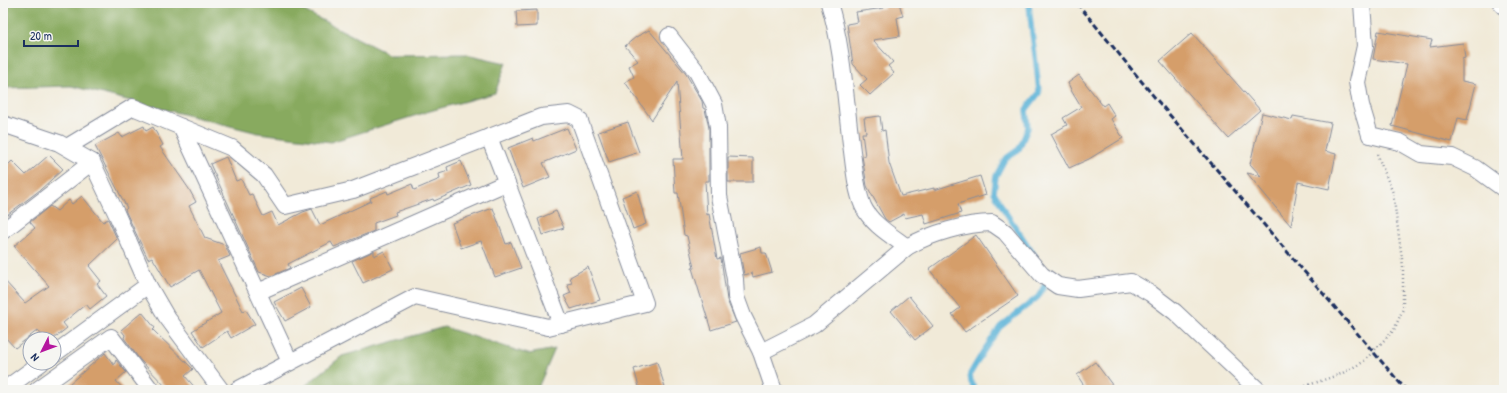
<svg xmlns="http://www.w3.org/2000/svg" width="1507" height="393" viewBox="0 0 1507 393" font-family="'Patrick Hand',sans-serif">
	<rect width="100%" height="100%" fill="#f6f6f2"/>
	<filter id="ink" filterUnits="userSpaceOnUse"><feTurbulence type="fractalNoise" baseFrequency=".025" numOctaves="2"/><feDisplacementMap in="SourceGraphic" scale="8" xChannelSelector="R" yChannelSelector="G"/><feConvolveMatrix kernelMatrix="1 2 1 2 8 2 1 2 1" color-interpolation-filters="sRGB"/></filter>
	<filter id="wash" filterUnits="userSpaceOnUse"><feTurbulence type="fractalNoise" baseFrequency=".012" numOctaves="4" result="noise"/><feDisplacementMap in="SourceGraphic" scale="16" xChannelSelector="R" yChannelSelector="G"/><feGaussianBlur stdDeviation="0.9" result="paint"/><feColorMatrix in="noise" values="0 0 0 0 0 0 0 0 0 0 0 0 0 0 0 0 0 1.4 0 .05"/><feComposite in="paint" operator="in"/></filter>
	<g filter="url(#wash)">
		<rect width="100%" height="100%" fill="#f1ead8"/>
		<g fill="#88aa5e" stroke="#526c5e">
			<path d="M3,3H289L390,55L466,54L506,63L495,93L430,111L331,142L258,133L71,86L3,88Z"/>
			<path d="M444,327L528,354L555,349L537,390H300L342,356Z"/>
		</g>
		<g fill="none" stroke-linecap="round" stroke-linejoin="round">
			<g stroke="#5bb3d8" stroke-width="5.5">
				<path d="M1029,3C1031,33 1037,63 1039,93L1026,110L1028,128L1019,149L1005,159L996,176L994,192L1004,210L1035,256"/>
				<path d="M975,390L971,382L970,374L983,352L1000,327L1038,297L1047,281"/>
			</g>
		</g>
		<g id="blocks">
			<g fill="#d59e6b">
				<path d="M883,3H899L903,16L897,18L900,36L873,40L893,62L888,66L894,73L870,95L860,85L867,79L853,64L847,24L858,22L856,12L884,8Z"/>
				<path d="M537,10V26L517,27L516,11Z"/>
				<path d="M649,30L686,74L702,101L703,108L705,109L709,128V181H705L707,215L709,214L717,259L721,258L727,300L736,322L711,330L692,268H694L687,236L684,235L678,193H675L673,159H683L677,82L652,120L625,82L634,77L629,66L638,61L625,46L636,37Z"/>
				<path d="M1378,31L1432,40L1430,47L1463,43L1465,58L1462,59V81L1476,84L1467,120L1458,118L1452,142L1392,126L1407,64L1373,59Z"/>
				<path d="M1192,33L1260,110L1228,138L1160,61Z"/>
				<path d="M1079,75L1103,106L1107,103L1115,116L1111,119L1123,138L1089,159L1069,168L1051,134L1067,125L1063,118L1081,107L1072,92L1068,83Z"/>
				<path d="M1262,113L1292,120L1293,116L1331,123L1325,151L1336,154L1329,189L1298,182L1291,226L1247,173L1261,176L1250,164Z"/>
				<path d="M880,116L882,131L885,130L889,163L901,196L934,188V190L980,176L986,195L958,204L961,213L926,224L923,214L905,218L904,214L889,222L885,219L867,186L862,156H865L862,133H866L864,118Z"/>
				<path d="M628,122L639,152L609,162L598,132Z"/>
				<path d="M144,126L146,131L153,127L163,145L160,147L189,189L196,202L189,206L205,238L225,245L230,256L218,261L243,311L246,310L255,324L231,338L227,331L203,347L192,331L221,313L199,270L170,287L152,257L148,259L125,210L127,208L95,146L119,133L122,137Z"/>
				<path d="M567,128L576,149L543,163L550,177L523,188L508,148L533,138L534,141Z"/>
				<path d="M49,155L63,169L40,190L3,218V170L12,161L26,175Z"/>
				<path d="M226,157L236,181L241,179L249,195L252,194L263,216L272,212L278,225L303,212L312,209L320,225L371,201L370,198L387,191L388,194L412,184L414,190L440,179L439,174L448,171L447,167L461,161L471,185L434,201L433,199L395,212L396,215L374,223V231L334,247L331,242L288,264L290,268L271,276L259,272L210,164Z"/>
				<path d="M728,157L753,158V182H728Z"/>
				<path d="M637,191L646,224L633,229L622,197Z"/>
				<path d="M82,196L103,222L108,219L117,239L89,266L101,281L97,284L106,296L90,309L86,304L63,323L67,328L53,339H44L38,330L15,348L3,335V279L25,303L49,286L14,246L35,228L30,222L50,206L57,211L69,200L72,204Z"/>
				<path d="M493,208L506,244L511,242L521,268L495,277L481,241L461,248L452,223Z"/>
				<path d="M556,211L564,228L543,235L538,219Z"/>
				<path d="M976,235L1018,296L965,332L952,314L960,308L929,269Z"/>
				<path d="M761,247L762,253H766L772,272L753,277L752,273L744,275L740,253Z"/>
				<path d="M374,251V256L384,251L393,269L363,283L352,261Z"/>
				<path d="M588,267L600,300L571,309L564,296L571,293L567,284L572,283L570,277Z"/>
				<path d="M301,288L311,307L285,321L274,302Z"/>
				<path d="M909,296L933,326L915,340L891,311Z"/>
				<path d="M142,312L155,328L153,330L193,369L185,376L197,390H169L140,360L124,338L125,335L121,330Z"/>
				<path d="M105,353L114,365L116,360L126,372L116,381L124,390H62Z"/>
				<path d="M657,362L666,390H640L634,369Z"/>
				<path d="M1095,362L1116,390H1087L1077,375Z"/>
			</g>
		</g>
	</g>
	<g filter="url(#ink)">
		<use href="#blocks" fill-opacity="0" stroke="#868c9b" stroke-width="1"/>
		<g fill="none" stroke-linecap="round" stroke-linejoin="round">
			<g stroke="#868c9b" stroke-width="18">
				<g id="minor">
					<path d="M829,3C843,48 845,97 851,144C854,164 855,187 863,206C871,224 892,236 907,247"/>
					<path d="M1362,3L1365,46L1357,82L1361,105L1370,135L1400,142L1421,154L1452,157L1475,168L1504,189"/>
					<path d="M669,36L697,72L714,104L718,127L719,196L735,279L736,297L743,316L761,352L774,390"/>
					<path d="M3,124L59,143L92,162L117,215L148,285L166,316L221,390"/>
					<path d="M181,127L290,362"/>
					<path d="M489,137L561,324"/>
					<path d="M67,147L133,107L232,148L264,175L285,206L353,190L541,117L569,114L579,119L645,303L548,327L415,297L237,390"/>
					<path d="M3,231L92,162"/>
					<path d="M258,292L506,183"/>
					<path d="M761,352L814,325L907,247C929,234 967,223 992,223L1005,232L1042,275L1058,286L1078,289L1131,282L1150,293L1175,312L1258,390"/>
					<path d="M54,354L148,285"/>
					<path d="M4,390L41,363"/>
					<path d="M37,390L111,337L151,390"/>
				</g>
			</g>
			<g stroke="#868c9b" stroke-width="22">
				<path id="tertiary" d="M1503,3L1504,4"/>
			</g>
			<path stroke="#868c9b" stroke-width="2.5" stroke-dasharray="1 3" stroke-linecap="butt" d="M1294,390L1341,374L1363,362L1394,330L1403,309V266L1393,193L1377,154"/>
			<use href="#minor" stroke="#fff" stroke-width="16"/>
			<use href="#tertiary" stroke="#fff" stroke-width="20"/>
			<path stroke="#1b2f5e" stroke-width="3" stroke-dasharray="6 3" stroke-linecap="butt" d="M1077,3L1156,99L1406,390"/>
		</g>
	</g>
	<rect width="1507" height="393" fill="none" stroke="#f6f6f2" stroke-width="16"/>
	<g transform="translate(42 351) rotate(228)"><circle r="19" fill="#f6f6f2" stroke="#9ea6b7"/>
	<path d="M0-3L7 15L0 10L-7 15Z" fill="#b5179e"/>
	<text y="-6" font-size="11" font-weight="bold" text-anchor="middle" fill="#1b2f5e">N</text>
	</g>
	<path d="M24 40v6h54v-6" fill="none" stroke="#1b2f5e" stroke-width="2"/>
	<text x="30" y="40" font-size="12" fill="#1b2f5e" stroke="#f6f6f2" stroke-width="3" paint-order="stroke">20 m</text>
</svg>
